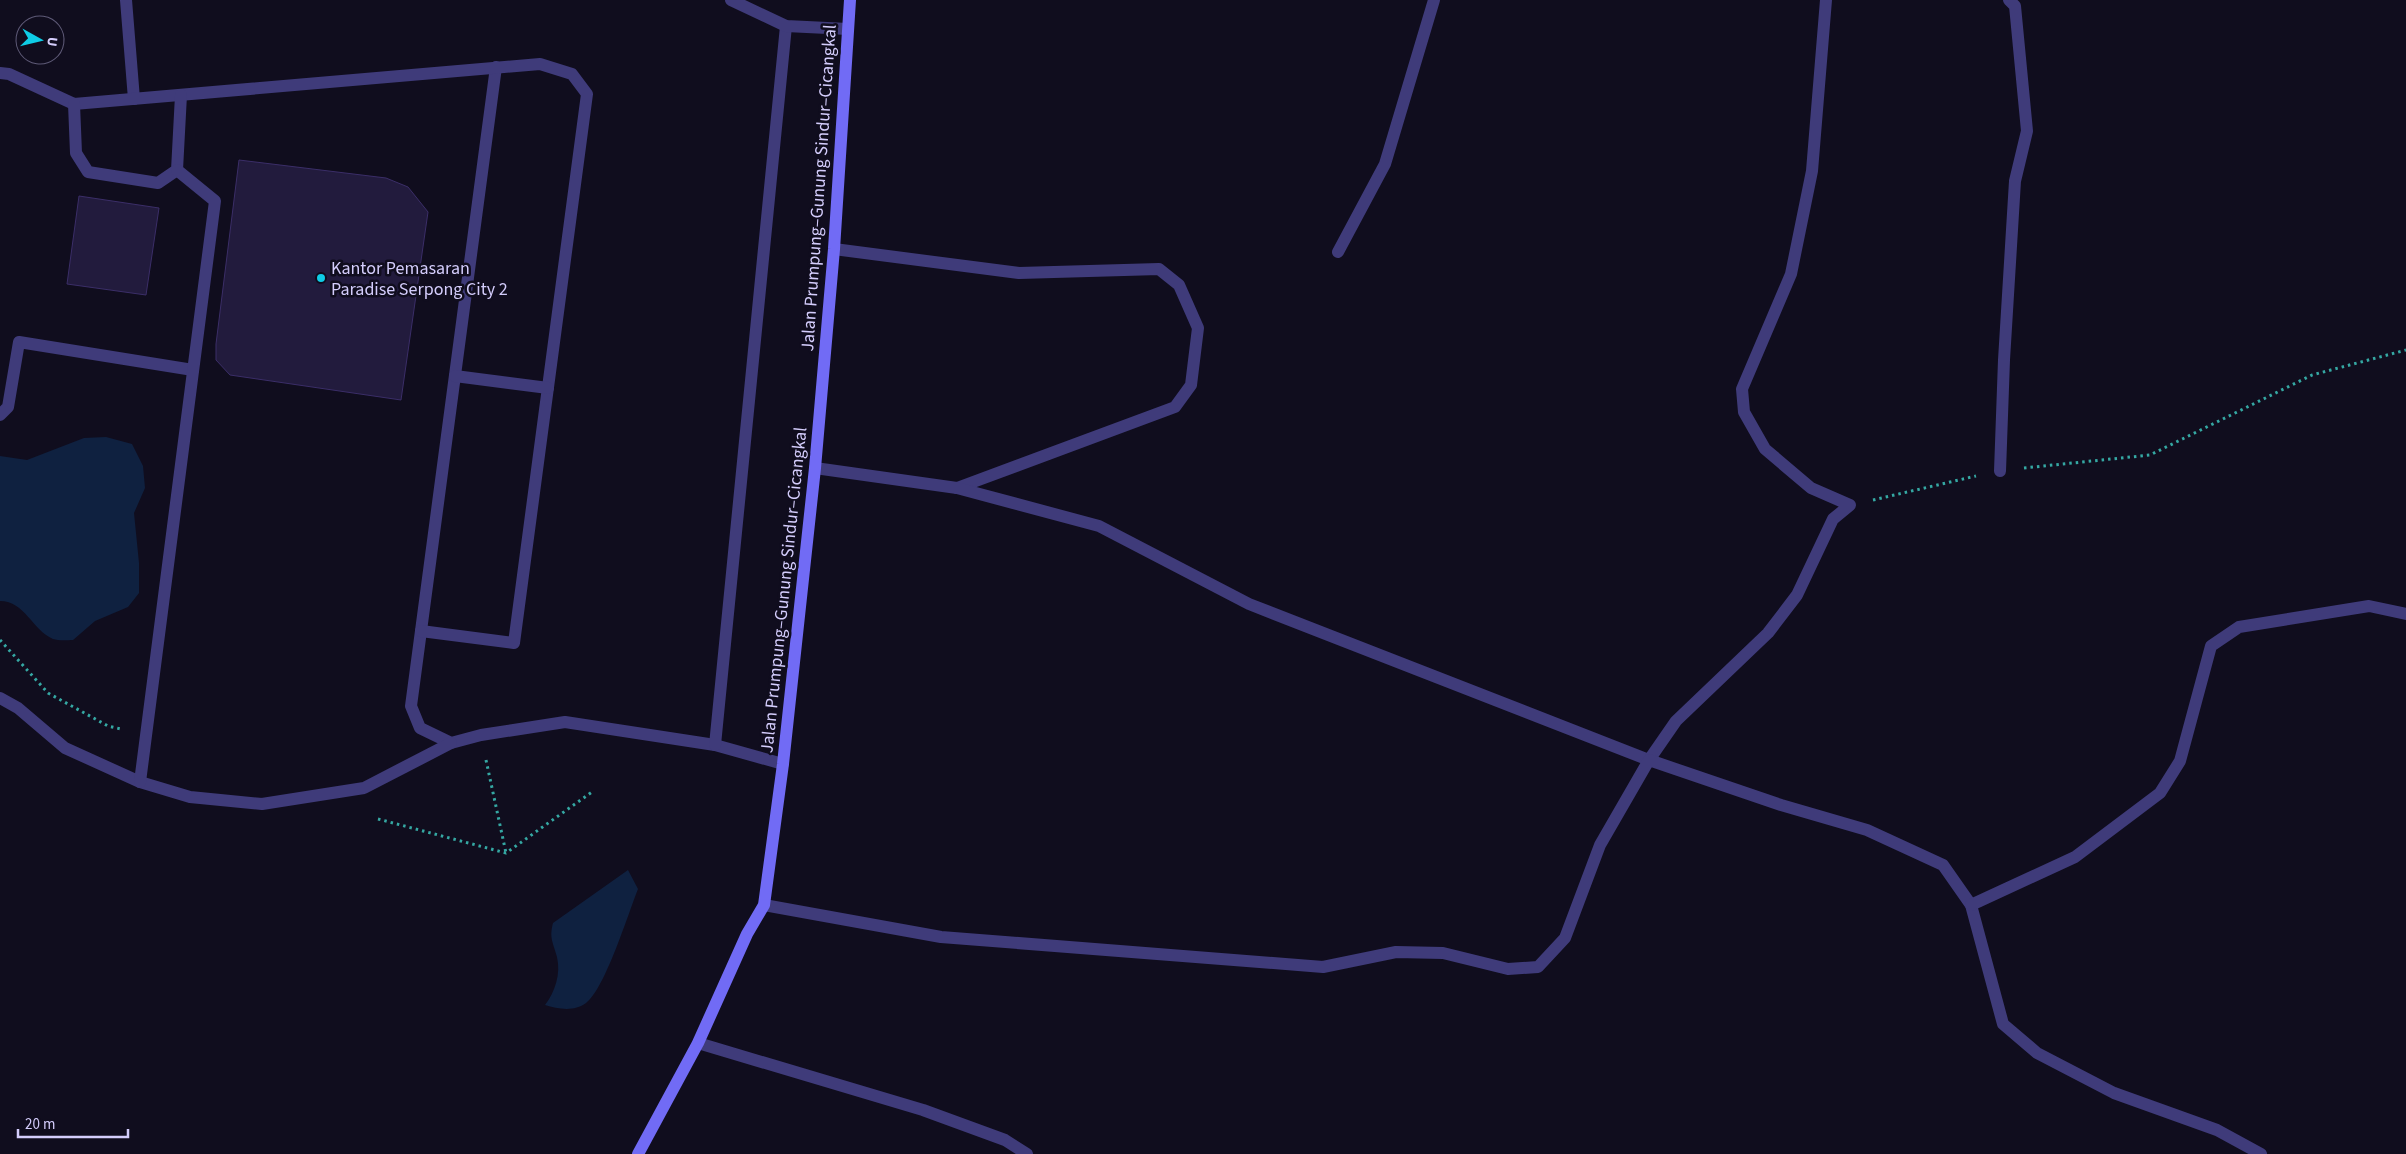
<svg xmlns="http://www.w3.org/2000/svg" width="2406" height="1154" viewBox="0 0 2406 1154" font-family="'Source Sans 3',sans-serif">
	<rect width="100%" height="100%" fill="#100d1e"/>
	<g fill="#0f2140">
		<path d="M106,437L132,444L143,466L145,488L134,513L139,563V593L128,607L95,621L73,640C68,640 59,641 53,639C32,630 25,601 0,601V456L27,460L84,438Z"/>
		<path d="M628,870L638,889C628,914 605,989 586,1003C574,1012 558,1009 545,1005C555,992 561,974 557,957C553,942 549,938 553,923Z"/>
	</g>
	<g fill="#221b3d" stroke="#3b2e68">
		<path d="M239,160L386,178L408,187L428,212L401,400L230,375L216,360V344Z"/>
		<path d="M79,196L159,208L146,295L67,284Z"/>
	</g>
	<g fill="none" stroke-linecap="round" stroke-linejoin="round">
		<g stroke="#35a8a3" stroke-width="3" stroke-dasharray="2.5 4" stroke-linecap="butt">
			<path d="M2024,468L2150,455L2312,375L2406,350"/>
			<path d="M1873,500L1976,476"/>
			<path d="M0,640L48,693L108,726L121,729"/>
			<path d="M486,760L506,853"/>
			<path d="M378,819L506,853L592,792"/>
		</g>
		<g stroke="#3f3b7a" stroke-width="12">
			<path d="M126,0L134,99"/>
			<path d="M496,67L411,706L420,728L451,743L481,735L565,722L715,745L783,764"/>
			<path d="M0,73L9,74L74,104L540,64L572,74L587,94L514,643L421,631"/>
			<path d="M74,104L76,153L88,172L158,183L177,170L181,95"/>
			<path d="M455,376L548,388"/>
			<path d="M715,745L786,26"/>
		</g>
		<g stroke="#3f3b7a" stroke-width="12">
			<path d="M731,0L786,26L848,29"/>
			<path d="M834,249L1019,273L1159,269L1179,285L1198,328L1191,385L1175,407L957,488"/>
			<path d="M1338,252L1385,164L1434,0"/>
			<path d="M0,415L8,407L19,342L193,370"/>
			<path d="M815,468L957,488L1099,526L1249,604L1649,760L1676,721L1768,633L1797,595L1833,519L1850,505L1811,488L1765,449L1744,412L1742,389L1791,274L1812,171L1826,0"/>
			<path d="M2000,471L2004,360L2015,181L2027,131L2015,6L2009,0"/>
			<path d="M0,698L18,708L65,748L140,782L190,797L262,804L364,788L451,743"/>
			<path d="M140,782L215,201L177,170"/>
			<path d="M764,905L941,937L1323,967L1396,952L1443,953L1508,969L1538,967L1565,938L1600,845L1649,760L1781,805L1867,830L1943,865L1971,905L2003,1024L2037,1053L2114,1093L2217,1130L2261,1154"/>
			<path d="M1971,905L2075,857L2160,793L2180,761L2211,646L2239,627L2369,606L2406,614"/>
			<path d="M698,1043L923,1110L1005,1140L1027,1154"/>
		</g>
		<path stroke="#716bf5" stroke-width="12" d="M638,1154L698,1043L747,934L764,905L783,764L815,468L834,249L850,0"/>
	</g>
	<circle fill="#0fcce6" stroke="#100d1e" stroke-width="2" cx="321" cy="278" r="5"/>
	<g text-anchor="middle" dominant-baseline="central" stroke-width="5" stroke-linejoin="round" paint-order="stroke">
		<g font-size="18" fill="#d4cdfc" stroke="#100d1e">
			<text transform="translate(819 188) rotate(-86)">Jalan Prumpung–Gunung Sindur–Cicangkal</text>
			<text transform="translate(784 590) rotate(-84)">Jalan Prumpung–Gunung Sindur–Cicangkal</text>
		</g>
		<g font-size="18" fill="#d4cdfc" stroke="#100d1e" text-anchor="start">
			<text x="331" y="268">Kantor Pemasaran<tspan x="331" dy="21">Paradise Serpong City 2</tspan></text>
		</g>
	</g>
	<g transform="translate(40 40) rotate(98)"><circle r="24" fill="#100d1e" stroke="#5e5a77"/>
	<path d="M0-4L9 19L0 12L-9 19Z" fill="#0fcce6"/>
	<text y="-8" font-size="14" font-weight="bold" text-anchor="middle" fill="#d4cdfc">U</text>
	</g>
	<path d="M18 1129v8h110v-8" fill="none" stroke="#d4cdfc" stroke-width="2.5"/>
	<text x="25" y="1129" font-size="15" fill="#d4cdfc" stroke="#100d1e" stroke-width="4" paint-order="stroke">20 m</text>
</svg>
